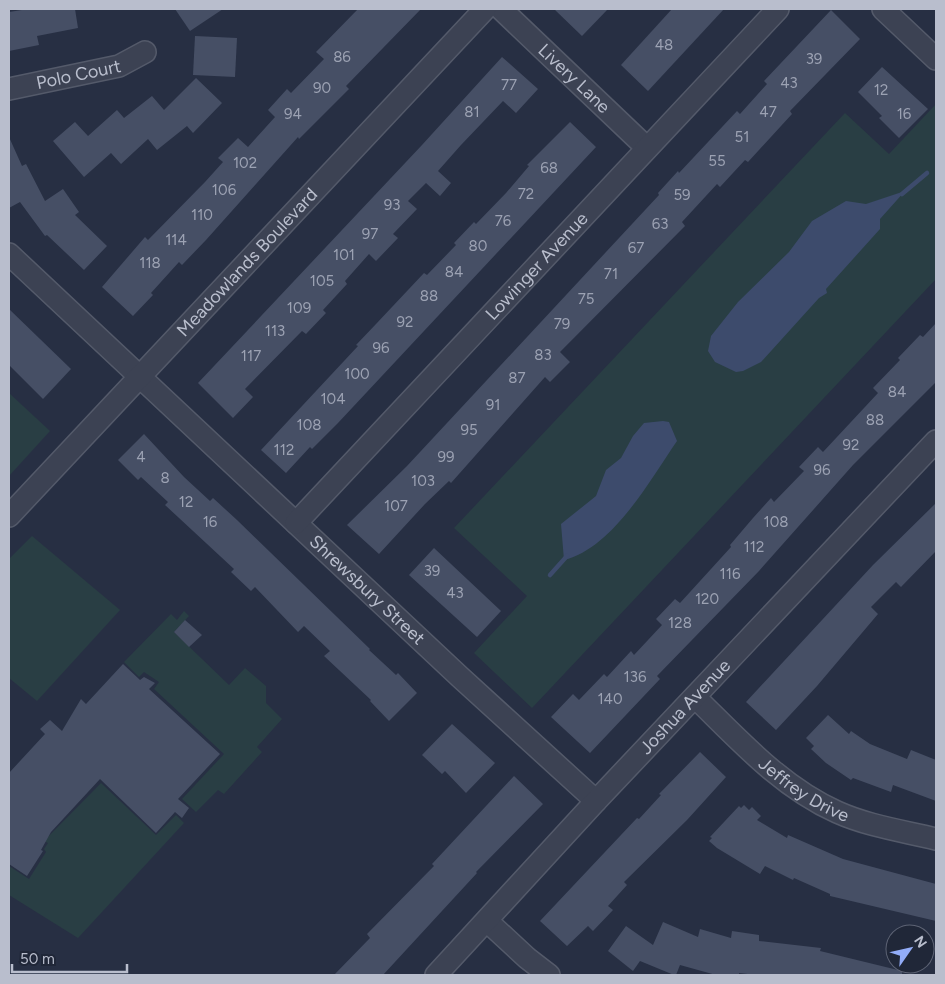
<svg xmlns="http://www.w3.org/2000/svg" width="945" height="984" viewBox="0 0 945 984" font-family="Figtree,sans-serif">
	<rect width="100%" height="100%" fill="#272f43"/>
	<g fill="#293e44">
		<path d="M936,104V279L532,708L474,653L527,596L454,528L845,113L889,154Z"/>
		<path d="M9,393L50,431L9,476Z"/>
		<path d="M32,536L120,610L37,701L9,678V559Z"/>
		<path d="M184,611L189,616L174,632L229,685L245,668L266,686V703L282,719L257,747L262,752L224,794L218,790L196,812L182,799L224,754L154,689L159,682L144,672L139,677L124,662L171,614L177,620Z"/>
		<path d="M101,783L156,835L176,815L184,823L78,938L9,895V866L29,879L46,852L44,849L48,843L44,841Z"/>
	</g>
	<g fill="#3d4b6c">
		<path d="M905,191L880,219V229L826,289L827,293L819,298L761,362L743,371L736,372L715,362L708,351L711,336L738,302L789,252L812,221L846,201L866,204Z"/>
		<path d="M663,421L669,422L677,441C650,480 613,548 564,560L561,524L596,496L606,470L621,458L633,436L644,423Z"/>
	</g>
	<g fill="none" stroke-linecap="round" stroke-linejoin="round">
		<g stroke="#3d4b6c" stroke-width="4.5">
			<path d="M902,194L927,173"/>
			<path d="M550,575L567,556"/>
		</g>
	</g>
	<g fill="#464f65">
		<path d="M28,9H75L78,28L37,36L39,45L9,51V12Z"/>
		<path d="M175,9H223L190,31Z"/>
		<path d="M358,9H421L346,86L349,89L299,139L298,137L206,240L182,265L179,262L151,293L153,295L133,316L102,287L145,237L148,240L205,182L223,162L218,158L238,138L248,147L275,117L268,110L287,89L291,93L324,59L316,52Z"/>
		<path d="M554,9H608L582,36Z"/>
		<path d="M672,9H724L648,91L621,65Z"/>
		<path d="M831,10L860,39L790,111L792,114L748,162L745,160L720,187L717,184L682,222L685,226L560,352L570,362L550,382L545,377L451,483L449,481L425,504L379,554L347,525L407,466L659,195L658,193L678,171L679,173L737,111L740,114L767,84L764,81Z"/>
		<path d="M195,36L237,38L235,77L193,75Z"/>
		<path d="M502,57L538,89L516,113L503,101L461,145L438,171L451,183L440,196L426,183L408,201L417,209L393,234L398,238L376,261L369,254L345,281L347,284L323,310L326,313L306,334L302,331L245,389L253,397L233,418L198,383L422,145Z"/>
		<path d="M882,67L928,109L899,138L879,118L882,116L858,92Z"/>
		<path d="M196,78L222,103L193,133L187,126L157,150L148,139L121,164L111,153L84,177L53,141L75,122L88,136L117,110L124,118L152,96L164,110Z"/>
		<path d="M570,122L596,147L338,423L312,449L310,447L286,473L261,450L358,346L356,345L376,324L424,273L427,275L456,245L454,243L474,222L476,224L506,193L529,166L527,165Z"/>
		<path d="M9,137L22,166L26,164L45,201L63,189L79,212L75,215L107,246L84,270L47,235L45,236L20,202L9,208Z"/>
		<path d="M9,309L71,369L43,399L9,365Z"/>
		<path d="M936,323V382L853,465L759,571L657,676L660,679L590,753L551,717L573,694L579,700L604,674L607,677L631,651L634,655L662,625L656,619L675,599L680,603L731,547L730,545L753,518L771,498L774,502L804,471L799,467L818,447L823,452L878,393L873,388L900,360L898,358L920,335L923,337Z"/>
		<path d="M144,434L184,477L210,501L213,498L237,520L370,649L369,650L396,675L398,673L417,693L389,721L370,701L371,700L324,656L330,651L304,626L298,632L255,587L251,591L231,572L234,569L165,505L168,502L141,477L138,480L118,460Z"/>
		<path d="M936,503V551L901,587L896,582L871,607L878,614L817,686L776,730L746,702L873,565Z"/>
		<path d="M434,548L501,611L477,637L409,575Z"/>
		<path d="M185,620L202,635L189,647L174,632Z"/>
		<path d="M123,664L140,680L144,677L155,683L149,689L220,754L178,799L189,808L182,818L175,812L156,833L100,779L51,832L41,850L43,851L27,876L9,864V773L45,734L40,729L50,720L62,731L81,699L86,704Z"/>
		<path d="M828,715L849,734L851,731L870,744L907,759L911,750L936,760V801L893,785L891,792L853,778L851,780L826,763L811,749L814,746L806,738Z"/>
		<path d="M452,724L495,763L466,793L445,771L442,774L422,755Z"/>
		<path d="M700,752L726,777L687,820L624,882L627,885L608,906L613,910L593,931L588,926L567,946L540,921L637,818L639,819L661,795L659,794Z"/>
		<path d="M514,776L543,804L476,872L477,873L383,975H334L370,938L367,934L434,866L432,864Z"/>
		<path d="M744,805L749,810L752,807L761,816L757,820L787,838L788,835L843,859L936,884V921L830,896V894L794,878L793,880L765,866L760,874L717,848L709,841L712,838L710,837L739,806L741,808Z"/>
		<path d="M663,922L698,937L700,929L731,938L732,931L759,935V941L821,948L820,951L902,971V975H756L739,973V975H716L680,965L676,975H674L640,961L633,971L608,951L626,926L653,945Z"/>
	</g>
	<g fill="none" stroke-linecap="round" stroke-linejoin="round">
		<g stroke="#545a6a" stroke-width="24">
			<g id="minor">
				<path id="s1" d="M501,9L647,148"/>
				<path d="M883,9L936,59"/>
				<path id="s2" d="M9,89L119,66L145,52"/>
				<path id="s3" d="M9,254L460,677L596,801"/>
				<path id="s4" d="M9,516L485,9"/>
				<path id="s5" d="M296,523L778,9"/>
				<path id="s6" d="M695,697C738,739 781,787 837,812C868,826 903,831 936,839"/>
				<path d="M487,921L527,958L549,975"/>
				<path id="s7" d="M436,975L596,801L936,441"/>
			</g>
		</g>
		<use href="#minor" stroke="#3c4253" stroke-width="21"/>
	</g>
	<g text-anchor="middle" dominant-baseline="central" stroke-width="4" stroke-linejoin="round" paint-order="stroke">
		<g font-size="15" fill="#9ca2b3">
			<text x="664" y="45">48</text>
			<text x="342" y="57">86</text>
			<text x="814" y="59">39</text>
			<text x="789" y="83">43</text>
			<text x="509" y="85">77</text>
			<text x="322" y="88">90</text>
			<text x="881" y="90">12</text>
			<text x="472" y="112">81</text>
			<text x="768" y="112">47</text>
			<text x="293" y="114">94</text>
			<text x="904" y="114">16</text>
			<text x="742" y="137">51</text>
			<text x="717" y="161">55</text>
			<text x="245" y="163">102</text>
			<text x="549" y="168">68</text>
			<text x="224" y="190">106</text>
			<text x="526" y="194">72</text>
			<text x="682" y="195">59</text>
			<text x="392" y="205">93</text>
			<text x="202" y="215">110</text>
			<text x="503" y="221">76</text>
			<text x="660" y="224">63</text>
			<text x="370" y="234">97</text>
			<text x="176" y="240">114</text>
			<text x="478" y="246">80</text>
			<text x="636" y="248">67</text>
			<text x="344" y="255">101</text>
			<text x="150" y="263">118</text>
			<text x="454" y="272">84</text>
			<text x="611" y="274">71</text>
			<text x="322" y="281">105</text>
			<text x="429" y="296">88</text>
			<text x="586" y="299">75</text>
			<text x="299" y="308">109</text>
			<text x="405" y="322">92</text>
			<text x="562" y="324">79</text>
			<text x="275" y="331">113</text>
			<text x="381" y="348">96</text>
			<text x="543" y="355">83</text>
			<text x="251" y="356">117</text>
			<text x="357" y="374">100</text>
			<text x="517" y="378">87</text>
			<text x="897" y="392">84</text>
			<text x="333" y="399">104</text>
			<text x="493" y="405">91</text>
			<text x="875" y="420">88</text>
			<text x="309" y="425">108</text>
			<text x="469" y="430">95</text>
			<text x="851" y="445">92</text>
			<text x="284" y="450">112</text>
			<text x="141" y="457">4</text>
			<text x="446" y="457">99</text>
			<text x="822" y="470">96</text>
			<text x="165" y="478">8</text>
			<text x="423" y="481">103</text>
			<text x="186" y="502">12</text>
			<text x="396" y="506">107</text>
			<text x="210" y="522">16</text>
			<text x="776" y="522">108</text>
			<text x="754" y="547">112</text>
			<text x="432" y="571">39</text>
			<text x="730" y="574">116</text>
			<text x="455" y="593">43</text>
			<text x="707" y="599">120</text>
			<text x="680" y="623">128</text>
			<text x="635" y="677">136</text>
			<text x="610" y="699">140</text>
		</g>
		<g font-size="18" fill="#b9becd" stroke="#202738">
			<text stroke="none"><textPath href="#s2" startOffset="71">Polo Court</textPath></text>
			<text stroke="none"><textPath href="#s1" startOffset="101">Livery Lane</textPath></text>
			<text stroke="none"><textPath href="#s4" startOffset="348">Meadowlands Boulevard</textPath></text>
			<text stroke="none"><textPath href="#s5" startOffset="352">Lowinger Avenue</textPath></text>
			<text stroke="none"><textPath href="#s3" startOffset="491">Shrewsbury Street</textPath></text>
			<text stroke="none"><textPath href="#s7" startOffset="366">Joshua Avenue</textPath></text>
			<text stroke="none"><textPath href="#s6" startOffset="144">Jeffrey Drive</textPath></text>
		</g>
	</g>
	<rect width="945" height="984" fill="none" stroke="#b9becd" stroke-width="20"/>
	<g transform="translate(910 949) rotate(56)"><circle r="24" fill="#202738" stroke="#5d6374"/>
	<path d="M0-4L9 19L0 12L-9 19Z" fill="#92acf8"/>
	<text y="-8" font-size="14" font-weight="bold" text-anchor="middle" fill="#b9becd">N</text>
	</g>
	<path d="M12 964v8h115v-8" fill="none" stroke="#b9becd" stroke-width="2.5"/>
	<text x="20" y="964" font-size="15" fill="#b9becd" stroke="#202738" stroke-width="4" paint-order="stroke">50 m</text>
</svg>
